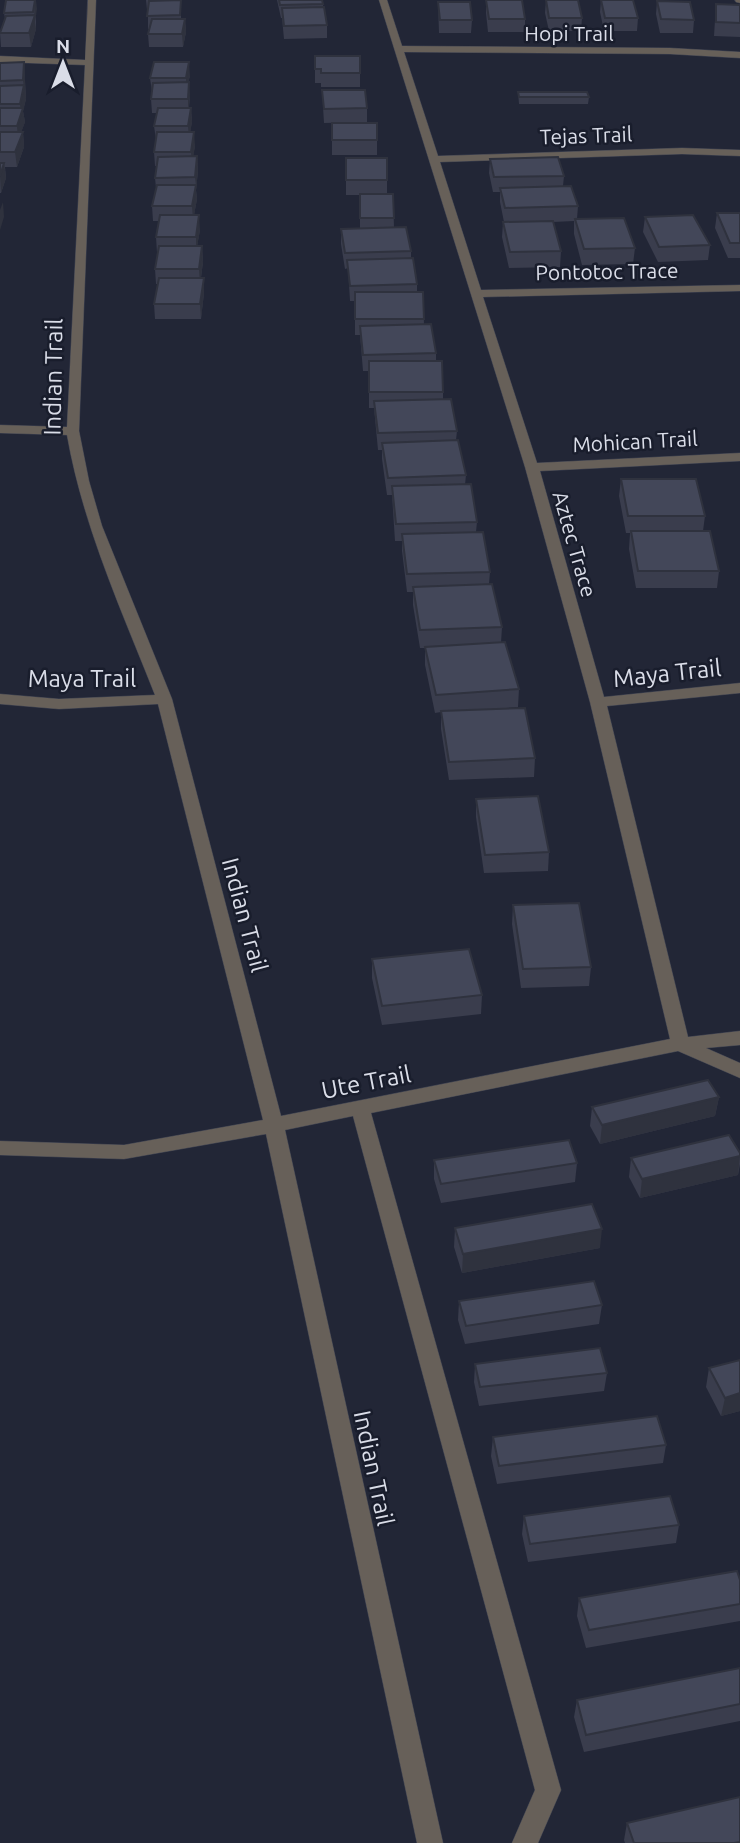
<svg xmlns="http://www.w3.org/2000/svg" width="740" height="1843" viewBox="0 0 740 1843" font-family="Ubuntu,sans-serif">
	<rect width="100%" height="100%" fill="#222636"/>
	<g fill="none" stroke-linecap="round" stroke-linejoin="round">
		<g stroke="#3f4352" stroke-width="1">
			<g id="minor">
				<path d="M88,0H96L79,431L89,481L102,526L172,699L281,1116L670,1039L590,702L525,467L379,0H387L402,46L670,48L740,52V58L670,54L404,52L438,156L682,148L740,150V156L682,154L440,162L481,290L740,285V291L483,297L537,463L740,453V461L540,471L604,697L740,683V693L607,706L688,1037L740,1031V1045L706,1048L740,1063V1078L678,1051L371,1113L561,1790L538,1843H512L535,1790L353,1116L285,1130L443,1843H417L266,1134L124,1159L0,1155V1141L124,1145L263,1120L158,704L59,709L0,704V694L59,699L155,695C121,609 83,526 67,435L0,433V425L67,427L85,65L0,62V56L85,60Z"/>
				<path d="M735,0H740V3L736,2Z"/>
			</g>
		</g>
		<use href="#minor" fill="#676059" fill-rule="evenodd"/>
	</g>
	<g fill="#3a3d4d">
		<path d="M6,0H36V29L31,47H1L0,33L5,18L4,13Z"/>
		<path d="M146,0H181V19H185L186,32L183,47H149L148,34L149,29H148V10H147Z"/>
		<path d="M277,0H322L327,25V38L284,39L282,18H281Z"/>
		<path d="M486,0L525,19V32H488L486,13Z"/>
		<path d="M546,0L582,18L581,31H549L545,13Z"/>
		<path d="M601,0L638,18L637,31H604L600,12Z"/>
		<path d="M657,1L694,20L693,33H660L656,14Z"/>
		<path d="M438,2L472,20L471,33H439Z"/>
		<path d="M716,4L740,5V37L714,36Z"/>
		<path d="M360,56V87H321V83H315V69Z"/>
		<path d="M24,62L26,99L23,111L25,122L21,132H23L24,147L17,167H5L6,178L1,193H0V63Z"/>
		<path d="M190,76L188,82L190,96L189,108H191L192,122L190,132L195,146L193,156H197L198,171L196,190L197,199L194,215L200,230L197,246H202L203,262L201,278L204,293L201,319H155L154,304L158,284H156L155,269L158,253H157L156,237L159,221H153L152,206L156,188L155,178L157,166H155L154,152L156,140L154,126L157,113H152L151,99L152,92L150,78Z"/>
		<path d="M322,90L367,108V122L324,123Z"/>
		<path d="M518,92L589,97L588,104H519Z"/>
		<path d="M377,123V155H332V140Z"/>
		<path d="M346,158H387V194H393L394,228L411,251V258L417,284V292H423L424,325L436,353V361L443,392V399L457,431L456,440L466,475L465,485L477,522L476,532L490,572L489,584L502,627L501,643L519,689L518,707L495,709L535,758L534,777L449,780L441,729V712L435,713L425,665V648H420L413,605V592H407L402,551V541H395L392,495H387L382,459V450H378L374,408H369V371H363L360,335H355V301H350L348,268L345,269L341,244V229L360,228V195H346Z"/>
		<path d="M490,159L564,176L563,186L578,206L577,219L635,248L633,264L582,265L574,234V221L553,222L561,251L560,267L509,268L502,237L503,222H504L500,202V192H493L489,173Z"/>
		<path d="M717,213H740V258H728L715,228Z"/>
		<path d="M645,217L710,245L708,260L658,262L643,232Z"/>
		<path d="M621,479L705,516L703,531L719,571L717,588H636L629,549L630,533H626L619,496Z"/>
		<path d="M476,799L549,852L548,871L484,873L476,817Z"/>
		<path d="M513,905L591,967L589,986L521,988L512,924Z"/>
		<path d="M372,959L482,995L481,1014L382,1025L372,978Z"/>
		<path d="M719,1097L715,1116L600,1144L590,1126L592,1107Z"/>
		<path d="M740,1153V1164L738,1175L640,1198L629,1177L631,1158Z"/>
		<path d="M434,1160L577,1163L575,1182L441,1203L434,1179Z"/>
		<path d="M455,1228L600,1248L462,1273L454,1247Z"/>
		<path d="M459,1301L602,1305L599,1324L465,1344L458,1320Z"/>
		<path d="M740,1360V1411L721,1416L706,1387L709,1368Z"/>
		<path d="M475,1364L607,1373L604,1391L479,1406L474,1382Z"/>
		<path d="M493,1437L666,1445L663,1463L497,1484L491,1456Z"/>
		<path d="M524,1516L679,1525L676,1543L528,1562L522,1534Z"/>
		<path d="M740,1580V1621L586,1648L577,1616L579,1598Z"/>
		<path d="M740,1668V1721L584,1752L574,1717L577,1700Z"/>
		<path d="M627,1823L740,1843H625L624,1840Z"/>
	</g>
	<g fill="#2f323e">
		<path d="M35,0H36L37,9L35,22L36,29L31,47L29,33L34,18Z"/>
		<path d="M185,19L186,32L183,47L182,34Z"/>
		<path d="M24,62L26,99L23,111L25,122L18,141L17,126L21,114L20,104L24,89L23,80Z"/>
		<path d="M189,62L190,76L186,92V78Z"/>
		<path d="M189,82L190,96L188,113V99Z"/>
		<path d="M191,108L192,122L189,140L188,126Z"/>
		<path d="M23,132L24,147L17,167L15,152Z"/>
		<path d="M194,132L195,146L192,166L191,152Z"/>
		<path d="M197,156L198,171L196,190L197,199L193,221L192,206L196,186L195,177Z"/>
		<path d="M4,163L6,178L1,193L0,176Z"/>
		<path d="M3,202L4,217L0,230V210Z"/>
		<path d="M199,215L200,230L196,253V237Z"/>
		<path d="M202,246L203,262L200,284L199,269Z"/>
		<path d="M204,278V293L201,319L200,304Z"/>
		<path d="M719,1097L715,1116L600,1144L602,1125Z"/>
		<path d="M740,1156L738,1175L640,1198L642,1179Z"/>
		<path d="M602,1229L600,1248L462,1273L463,1254Z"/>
		<path d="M740,1393V1411L721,1416L725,1398Z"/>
	</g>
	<g fill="#434759" stroke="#2f323e" stroke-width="2">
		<path d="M6,0H35L33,12L4,13Z"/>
		<path d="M181,0L180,15L147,16L149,1Z"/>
		<path d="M279,0H322L323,4L280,5Z"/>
		<path d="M486,0H522L525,19H489Z"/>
		<path d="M546,0H578L582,18H549Z"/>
		<path d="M601,0H633L638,18H605Z"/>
		<path d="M657,1L690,2L694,20L661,19Z"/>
		<path d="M438,2H470L472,20H440Z"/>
		<path d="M716,4L740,5V23L716,22Z"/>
		<path d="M324,7L327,25L284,26L282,8Z"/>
		<path d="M35,15L29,33H0L6,16Z"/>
		<path d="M152,19H185L182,34H148Z"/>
		<path d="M315,56H360V73H321V69H315Z"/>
		<path d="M24,62L23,80L0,81V63Z"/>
		<path d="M154,62H189L186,78H150Z"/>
		<path d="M189,82L188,99H151L153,83Z"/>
		<path d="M24,85L20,104H0V86Z"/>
		<path d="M322,90H365L367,108L324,109Z"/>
		<path d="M518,92H587L589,97H519Z"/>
		<path d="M0,108H23L17,126H0Z"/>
		<path d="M158,108H191L188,126H154Z"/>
		<rect x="332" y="123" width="45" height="17"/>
		<path d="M0,132H23L15,152H0Z"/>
		<path d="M157,132H194L191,152H154Z"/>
		<path d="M197,156L195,177L155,178L158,157Z"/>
		<path d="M558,157L564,176L494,177L490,159Z"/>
		<rect x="346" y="158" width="41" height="22"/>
		<path d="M0,163H4L0,176Z"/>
		<path d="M157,185H196L192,206H152Z"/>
		<path d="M571,186L578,206L505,208L500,188Z"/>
		<path d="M360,194H393L394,218H360Z"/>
		<path d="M717,213H740V243H730Z"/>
		<path d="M160,215H199L196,237H156Z"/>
		<path d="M693,215L710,245L659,247L645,217Z"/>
		<path d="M624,218L635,248L584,249L575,219Z"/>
		<path d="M553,221L561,251L510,252L503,222Z"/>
		<path d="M406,227L411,251L345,253L341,229Z"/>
		<path d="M159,246H202L199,269H155Z"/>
		<path d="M413,258L417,284L350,286L347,260Z"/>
		<path d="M159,278H204L200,304H154Z"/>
		<path d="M355,292H423L424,319H355Z"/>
		<path d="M431,324L436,353L363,355L360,326Z"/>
		<path d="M369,361H442L443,392H369Z"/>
		<path d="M451,399L457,431L378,433L374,401Z"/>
		<path d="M458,440L466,475L388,478L382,443Z"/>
		<path d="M621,479H696L705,516H628Z"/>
		<path d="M471,484L477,522L396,524L392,486Z"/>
		<path d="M631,531H710L719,571H638Z"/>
		<path d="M483,532L490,572L407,574L402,534Z"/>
		<path d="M492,584L502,627L420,630L413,587Z"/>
		<path d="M505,642L519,689L436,695L425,647Z"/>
		<path d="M525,708L535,758L449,762L441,711Z"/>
		<path d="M538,796L549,852L485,855L476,799Z"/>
		<path d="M579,903L591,967L523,969L513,905Z"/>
		<path d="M469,949L482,995L382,1006L372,959Z"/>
		<path d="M708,1080L719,1097L602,1125L592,1107Z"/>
		<path d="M729,1135L740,1153V1156L642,1179L631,1158Z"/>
		<path d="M569,1140L577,1163L441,1184L434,1160Z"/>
		<path d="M592,1204L602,1229L463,1254L455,1228Z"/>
		<path d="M594,1281L602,1305L466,1326L459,1301Z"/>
		<path d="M600,1348L607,1373L480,1387L475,1364Z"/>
		<path d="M740,1360V1393L725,1398L709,1368Z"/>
		<path d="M657,1416L666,1445L499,1466L493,1437Z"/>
		<path d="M670,1496L679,1525L530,1544L524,1516Z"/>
		<path d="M737,1571L740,1580V1604L589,1630L579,1598Z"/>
		<path d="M740,1668V1704L586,1735L577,1700Z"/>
		<path d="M740,1797V1842L734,1843H634L627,1823Z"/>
	</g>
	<g text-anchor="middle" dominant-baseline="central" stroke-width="5" stroke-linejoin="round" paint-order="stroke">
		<g font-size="21" fill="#dadde8" stroke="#191d2c">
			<text x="569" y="33">Hopi Trail</text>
			<text transform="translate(586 135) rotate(-2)">Tejas Trail</text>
			<text transform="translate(607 271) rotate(-1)">Pontotoc Trace</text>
			<text transform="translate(635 441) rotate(-3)">Mohican Trail</text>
			<text transform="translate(575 544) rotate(74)">Aztec Trace</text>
		</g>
		<g font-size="24" fill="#dadde8" stroke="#191d2c">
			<text transform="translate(53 377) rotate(-89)">Indian Trail</text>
			<text transform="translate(667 673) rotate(-6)">Maya Trail</text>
			<text x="82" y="678">Maya Trail</text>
			<text transform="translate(245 915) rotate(75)">Indian Trail</text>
			<text transform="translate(366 1082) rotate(-11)">Ute Trail</text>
			<text transform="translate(374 1468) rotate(78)">Indian Trail</text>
		</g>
	</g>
	<g transform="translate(63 63)" stroke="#191d2c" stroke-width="5" paint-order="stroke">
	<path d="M0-5L12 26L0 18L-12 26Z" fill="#dadde8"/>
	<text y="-10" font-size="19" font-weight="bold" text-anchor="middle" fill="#dadde8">N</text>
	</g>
</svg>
